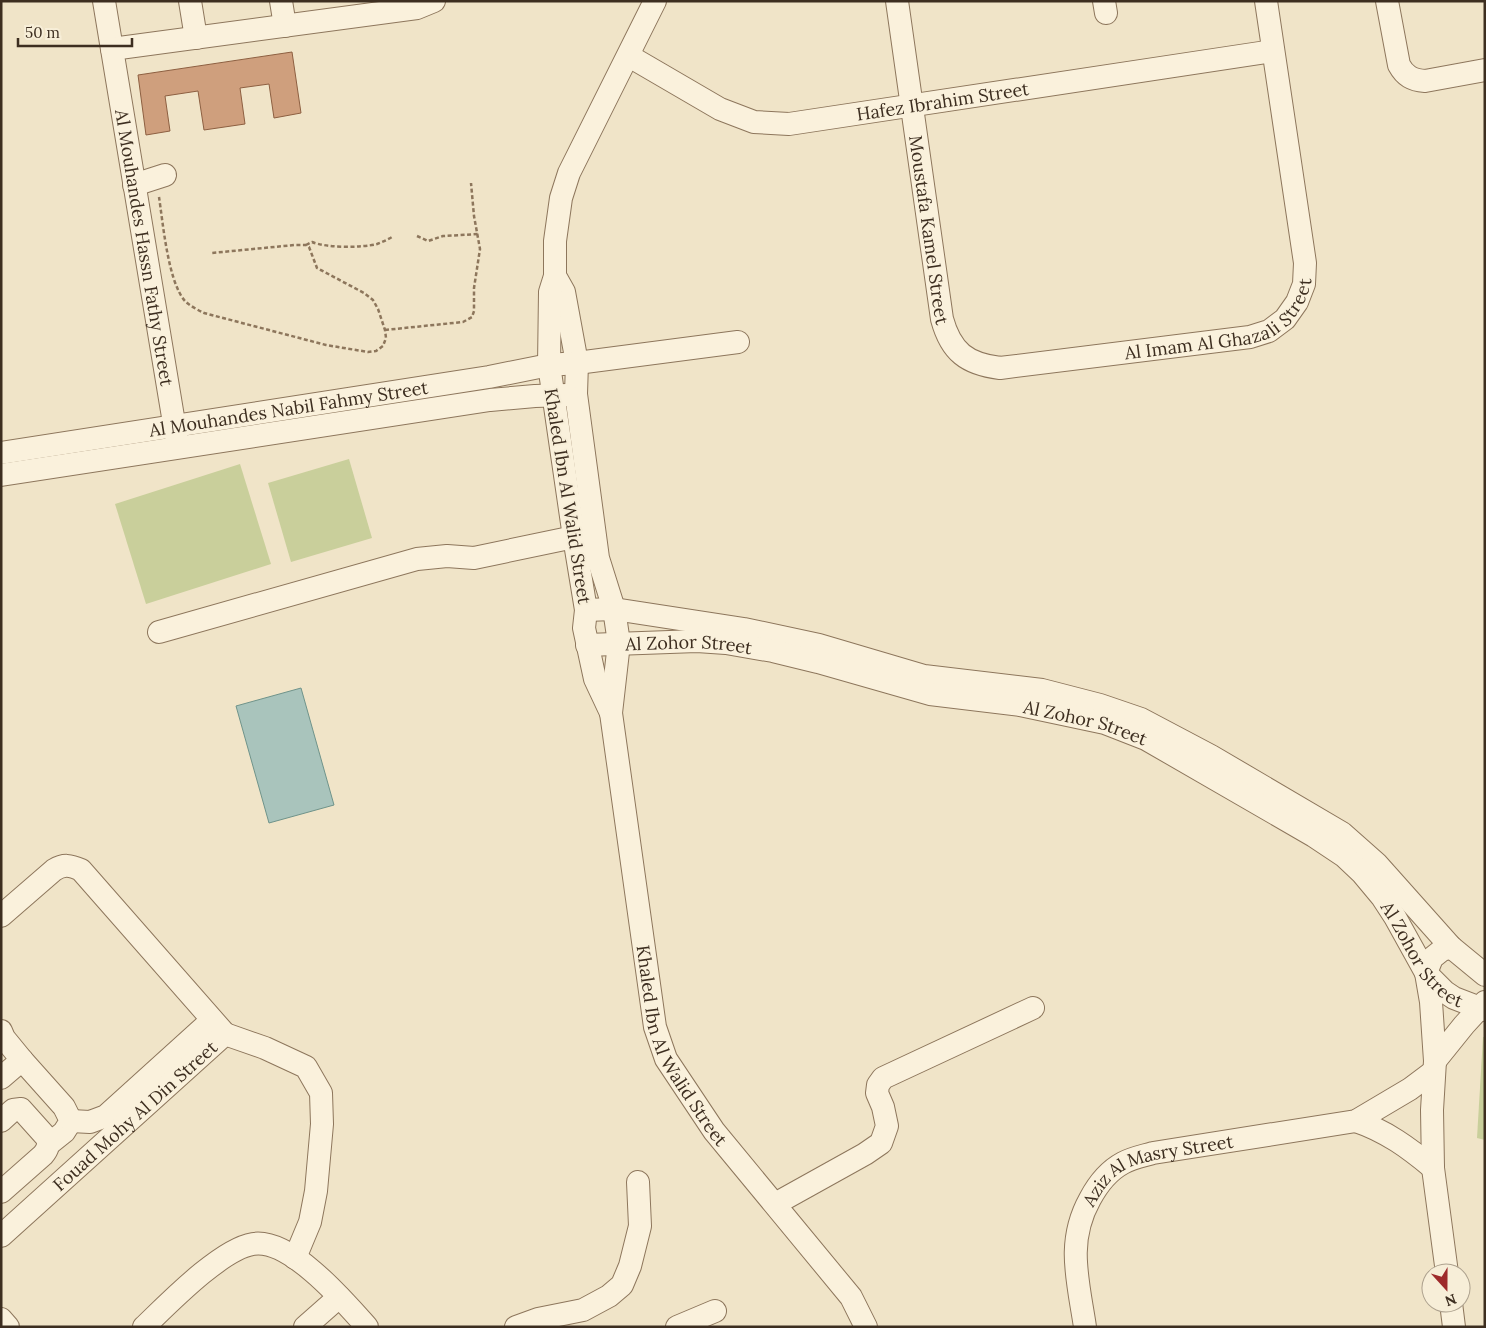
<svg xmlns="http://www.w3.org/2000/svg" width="1486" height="1328" viewBox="0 0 1486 1328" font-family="Lora,serif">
	<rect width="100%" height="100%" fill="#f0e4c8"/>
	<g fill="#c9cf9b">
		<path d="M349,459L372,538L291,562L268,483Z"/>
		<path d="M240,464L271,564L146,604L115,504Z"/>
		<path d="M1483,1037H1485V1140L1477,1138Z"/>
	</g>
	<path fill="#a9c4bc" stroke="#6f938a" d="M301,688L334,805L269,823L236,706Z"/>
	<path fill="#cf9f7d" stroke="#8d5f41" d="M292,52L301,113L274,118L269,84L240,88L245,124L204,130L198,91L165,96L170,131L146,135L138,75Z"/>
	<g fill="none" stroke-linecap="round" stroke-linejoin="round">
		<g stroke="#8d765c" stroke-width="24">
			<g id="minor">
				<path id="s1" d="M104,1L177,441"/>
				<path d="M190,1L196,38"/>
				<path d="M281,1L285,26"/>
				<path id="s2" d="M897,1L942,319C951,352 967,364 1000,368L1250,337L1269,331L1285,319L1297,302L1304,284L1305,263L1266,1"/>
				<path d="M1104,1L1106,13"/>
				<path d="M1387,1L1399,65C1405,76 1412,80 1425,81L1485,70"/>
				<path d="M112,49L417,8L434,1"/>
				<path id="s3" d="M629,56L720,109L754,122L789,124L1273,51"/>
				<path d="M134,185L165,175"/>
				<path id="s4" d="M555,276L564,292L577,363L576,394L598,558L614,609L619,643L611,713L655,1027L666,1059L714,1131L851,1297L866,1327"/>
				<path id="s5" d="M1,453L489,377L549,365L577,363L738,342"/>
				<path d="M1,475L490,400L535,396L567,395"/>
				<path d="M586,610L614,609L744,629L819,645L924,676L1042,690L1100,705L1141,719L1211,756L1342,833L1377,864L1451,947L1485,975"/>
				<path d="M159,632L417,559L447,556L474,558L574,537"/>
				<path id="s6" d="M587,645L697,641L726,643L773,651L818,662L930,694L1020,705L1105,723L1146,739L1314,836L1344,856L1362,873L1382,897L1395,917L1426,973L1445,992L1454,998L1485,1010"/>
				<path d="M611,713L595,679L584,628L586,610L574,537L549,365L550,292L555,276V241L561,198L569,173L655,1"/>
				<path d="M1,916L54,870C64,864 70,865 81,870L225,1034"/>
				<path d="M1,1031L4,1038L22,1060L64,1107L71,1121L64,1132L49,1144"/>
				<path d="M1435,1061L1464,1025L1485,1002"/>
				<path d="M1,1078L22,1060"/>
				<path d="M1,1121L13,1110L21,1109L47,1138C49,1145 48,1149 43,1155L1,1192"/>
				<path d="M71,1121L90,1122L106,1116L212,1020"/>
				<path d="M1356,1121C1386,1131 1409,1148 1433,1168"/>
				<path d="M775,1204L865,1154L881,1143L887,1126L883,1107L877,1093L878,1085L883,1078L1033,1008"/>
				<path id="s7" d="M1,1236L225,1034L265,1048L306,1067L321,1093L322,1124L316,1191L310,1222L295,1258"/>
				<path d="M1447,1273L1433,1168L1432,1110L1435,1061L1431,1002L1426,973L1432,958L1442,950L1451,947"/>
				<path d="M1451,1303L1454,1327"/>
				<path d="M1,1319L8,1327"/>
				<path d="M144,1327C168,1304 221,1249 253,1244C290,1238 344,1301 367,1327"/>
				<path d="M305,1327L339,1297"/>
				<path d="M516,1327L538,1319L583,1310L609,1296L622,1285L630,1266L640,1226L638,1182"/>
				<path d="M677,1327L715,1311"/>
				<path id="s8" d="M1085,1327C1078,1280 1066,1242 1090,1199C1098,1184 1108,1171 1123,1163C1132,1158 1143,1156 1153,1153L1356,1121L1410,1089L1434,1071"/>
			</g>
		</g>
		<g stroke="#8d765c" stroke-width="2.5" stroke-dasharray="4 2.5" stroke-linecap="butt">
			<path d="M159,197C163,223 168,282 185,301C190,306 198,310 204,313L326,345L368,352L376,351L383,346L386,338L385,330L378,309L373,300L364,293L317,268L309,247L306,245H294L212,253"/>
			<path d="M417,236L428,241L443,236L479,234"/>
			<path d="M306,245L312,242C327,248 361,248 377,244C382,242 387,240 392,237"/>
			<path d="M385,330L463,322L472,317L474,311V288L480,249L474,216L471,183"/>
		</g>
		<use href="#minor" stroke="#faf1dc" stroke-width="22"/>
	</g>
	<g text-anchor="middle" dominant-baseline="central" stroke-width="4" stroke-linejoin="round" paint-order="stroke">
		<g font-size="18" fill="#3d2e20" stroke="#f7eed8">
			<text stroke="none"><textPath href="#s3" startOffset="332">Hafez Ibrahim Street</textPath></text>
			<text stroke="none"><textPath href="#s2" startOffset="231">Moustafa Kamel Street</textPath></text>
			<text stroke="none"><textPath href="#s1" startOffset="250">Al Mouhandes Hassn Fathy Street</textPath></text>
			<text stroke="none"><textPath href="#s2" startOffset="635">Al Imam Al Ghazali Street</textPath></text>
			<text stroke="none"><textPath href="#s5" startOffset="291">Al Mouhandes Nabil Fahmy Street</textPath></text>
			<text transform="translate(568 496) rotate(81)">Khaled Ibn Al Walid Street</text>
			<text stroke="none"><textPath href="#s6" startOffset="102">Al Zohor Street</textPath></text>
			<text stroke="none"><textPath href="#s6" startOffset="508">Al Zohor Street</textPath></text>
			<text stroke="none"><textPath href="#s6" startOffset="928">Al Zohor Street</textPath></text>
			<text stroke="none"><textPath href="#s4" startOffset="789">Khaled Ibn Al Walid Street</textPath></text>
			<text stroke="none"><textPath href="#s7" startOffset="180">Fouad Mohy Al Din Street</textPath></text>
			<text stroke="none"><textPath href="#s8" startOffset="209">Aziz Al Masry Street</textPath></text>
		</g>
	</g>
	<rect width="1486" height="1328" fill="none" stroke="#3d2e20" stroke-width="5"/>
	<g transform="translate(1446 1288) rotate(159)"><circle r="24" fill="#f7eed8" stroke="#ada18e"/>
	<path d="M0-4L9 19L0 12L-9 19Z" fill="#9e2a2b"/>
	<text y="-8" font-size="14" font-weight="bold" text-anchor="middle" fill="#3d2e20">N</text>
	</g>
	<path d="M18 38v8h114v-8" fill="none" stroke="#3d2e20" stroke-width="2.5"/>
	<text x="25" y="38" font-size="15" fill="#3d2e20" stroke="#f7eed8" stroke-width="4" paint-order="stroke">50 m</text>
</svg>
